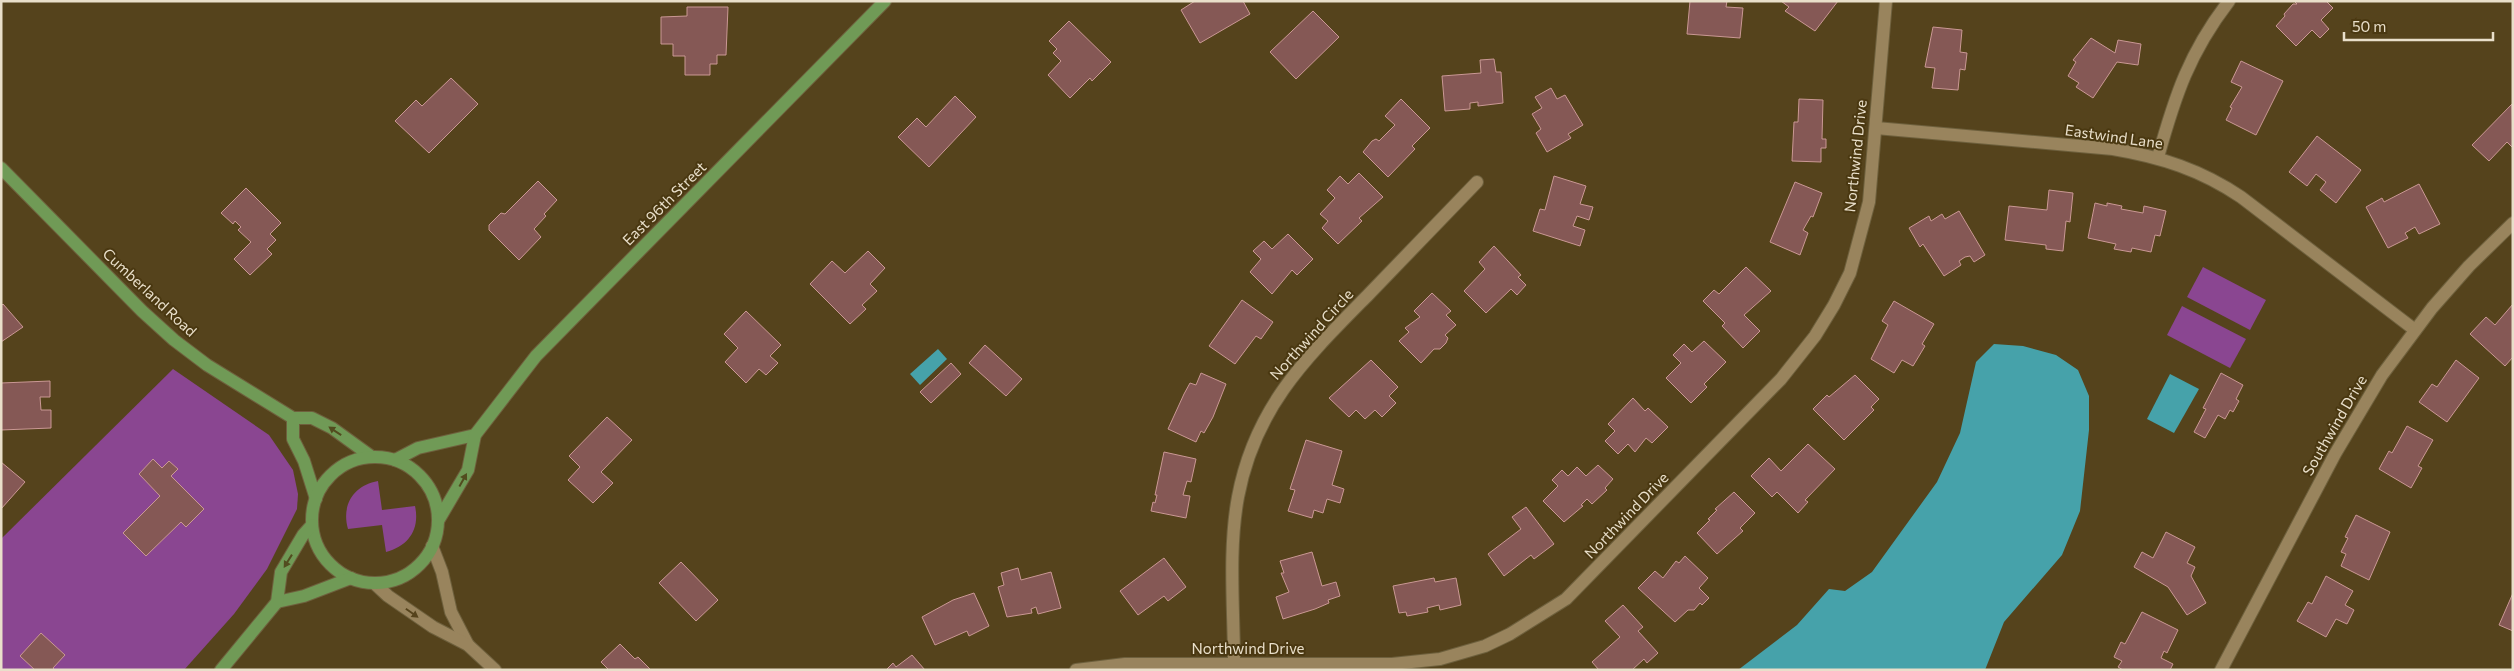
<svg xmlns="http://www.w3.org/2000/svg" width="2514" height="671" viewBox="0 0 2514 671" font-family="Commissioner,sans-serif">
	<rect width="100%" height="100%" fill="#55431c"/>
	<g fill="#8a4691">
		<path d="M2203,267L2266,300L2250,330L2187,297Z"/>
		<path d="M2182,306L2246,339L2230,368L2167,335Z"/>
		<path d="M173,369L269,435L293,470L298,494L297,509L267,569L234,614L184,670H1V539Z"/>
		<path d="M378,481L382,510L415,506C420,529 409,546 386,552L382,525L348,529C341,505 354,485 378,481Z"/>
	</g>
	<g fill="#46a2aa">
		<path d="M1994,344L2023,346L2056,355L2078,370L2089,396V430L2080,511L2062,555L2004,622L1985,670H1738L1797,625L1829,589L1845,591L1872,572L1937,482L1960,433L1976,362Z"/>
		<path d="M938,349L947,359L920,385L910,374Z"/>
		<path d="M2170,374L2199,389L2174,433L2147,419Z"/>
	</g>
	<g fill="#855855" stroke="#ca9894">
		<path d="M1243,1L1250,14L1200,43L1181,10L1195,1Z"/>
		<path d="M1690,1H1727L1726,7L1743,8L1740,38L1687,34Z"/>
		<path d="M1781,1H1838L1815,31L1785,11L1789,7Z"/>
		<path d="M2294,1H2326L2333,8L2321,20L2329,29L2320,38L2312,30L2296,46L2276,26L2285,16L2284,14L2293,4H2297Z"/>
		<path d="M687,7H728L726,55H717V64H710V75H685V56H673V44H661V17L687,16Z"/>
		<path d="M1313,11L1339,37L1296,79L1270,52Z"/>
		<path d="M1069,21L1111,62L1092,81L1090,78L1070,98L1048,75L1061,61L1053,53L1057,49L1049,41Z"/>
		<path d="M1933,27L1962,30L1960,52L1967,53L1965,70L1960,69L1958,90L1932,88L1935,68L1925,67Z"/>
		<path d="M2091,38L2115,53L2118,40L2141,44L2138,65L2117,62L2093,98L2076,87L2079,83L2068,76L2076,62L2073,60Z"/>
		<path d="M1494,59L1496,72H1501L1503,103L1478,106V102L1470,103V109L1445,111L1442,76L1481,73L1480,60Z"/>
		<path d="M2241,61L2283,81L2256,135L2226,120L2232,108L2230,107L2242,87L2231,82Z"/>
		<path d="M451,78L478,104L429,153L395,121L416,100L422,106Z"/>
		<path d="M1551,88L1557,99L1565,95L1583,125L1568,134L1571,138L1547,152L1536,133L1541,129L1532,114L1542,108L1535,97Z"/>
		<path d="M955,96L976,117L929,167L898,137L917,118L926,127Z"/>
		<path d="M1401,99L1430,128L1412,146L1415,149L1388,177L1363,152L1372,141L1376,139L1379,141L1395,125L1385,116Z"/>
		<path d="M1799,99L1823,100L1822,139H1826V148H1821V162L1792,161L1794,122H1798Z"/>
		<path d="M2512,104L2513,148L2507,142L2489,161L2472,145Z"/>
		<path d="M2317,136L2361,170L2336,203L2320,190L2326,182L2316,174L2307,186L2289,172Z"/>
		<path d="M1359,173L1383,197L1359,218L1362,221L1338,244L1322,228L1328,221L1320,214L1335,198L1327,190L1340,176L1348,184Z"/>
		<path d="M1554,176L1586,186L1580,204L1593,207L1589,220L1577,216L1573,226L1585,230L1580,246L1533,231L1540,209L1545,210Z"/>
		<path d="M538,181L557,200L544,214L546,216L534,229L541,237L519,260L489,230V225L501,213L505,214Z"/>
		<path d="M1795,182L1822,193L1813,217L1811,216L1803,230L1808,233L1800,255L1770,242Z"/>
		<path d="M2419,184L2440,224L2419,234L2415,227L2405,233L2408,238L2388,248L2366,207L2382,198L2384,202Z"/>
		<path d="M246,188L281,223L270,234L276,240L267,249L272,254L250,275L234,259L251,242L238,230L241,227L235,221L233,224L221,213Z"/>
		<path d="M2049,190L2073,193L2070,222L2066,221L2063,251L2046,249V245L2005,240L2009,206L2047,210Z"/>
		<path d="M2095,203L2107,206V203L2122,206L2121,209L2143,213L2144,206L2166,211L2160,236L2155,235L2151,252L2132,248L2131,252L2114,249L2116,244L2088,238Z"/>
		<path d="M1959,211L1985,255L1974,262L1970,256L1965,257L1959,261L1961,265L1944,276L1923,244L1920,247L1909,228L1929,216L1931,221L1942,214L1945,219Z"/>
		<path d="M1288,234L1313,259L1297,275L1292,270L1272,294L1250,272L1261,259L1253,251L1264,241L1272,249Z"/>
		<path d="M1494,246L1521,275L1518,277L1526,285L1517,295L1511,289L1486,313L1464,291L1485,269L1479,262Z"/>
		<path d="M868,251L885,268L870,284L877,291L862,305L866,309L850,324L810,284L832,261L845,273Z"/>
		<path d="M1746,267L1771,291L1744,315L1760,331L1743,348L1722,326L1725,323L1703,301L1714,290L1719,294Z"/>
		<path d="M1432,293L1451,311L1446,315L1456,325L1445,335L1448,338L1446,343L1440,349H1434L1421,363L1399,341L1409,332L1405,328L1420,317L1414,311Z"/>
		<path d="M1242,300L1273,322L1261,339L1256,336L1235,364L1209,346Z"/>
		<path d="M1894,301L1934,324L1922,344L1925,346L1913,366L1902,360L1894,373L1871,359L1888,325L1882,321Z"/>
		<path d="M3,304L23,327L1,342V306Z"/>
		<path d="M2513,304V357L2505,366L2470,334L2486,317L2495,325Z"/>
		<path d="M746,311L781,345L770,356L778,363L766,375L759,369L746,383L725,362L738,348L724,334Z"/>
		<path d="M1704,341L1726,362L1704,384L1707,387L1691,403L1666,378L1681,363L1673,355L1684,344L1692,352Z"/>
		<path d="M985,345L1022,379L1006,396L969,363Z"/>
		<path d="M1371,360L1398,387L1389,396L1396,403L1382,417L1375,410L1365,419L1356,410L1349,417L1329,398Z"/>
		<path d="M2456,360L2479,378L2447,422L2419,402L2432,384L2437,387Z"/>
		<path d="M951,363L961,374L931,403L920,392Z"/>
		<path d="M1201,373L1226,384L1213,417L1204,433L1201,431L1196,442L1168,429L1184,394L1190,383L1196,385Z"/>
		<path d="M2221,373L2243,385L2236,399L2239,401L2233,412L2230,410L2225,419L2218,415L2205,438L2194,432L2206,409L2203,408Z"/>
		<path d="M1855,375L1879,399L1871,407L1874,410L1844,440L1813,409L1827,395L1829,397Z"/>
		<path d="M50,381V397H40L41,410H51V428L1,430V383Z"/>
		<path d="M1633,398L1645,411L1648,408L1668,427L1652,443L1646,438L1635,452L1628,444L1618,454L1605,441L1615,431L1608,424Z"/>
		<path d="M607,417L632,440L601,472L613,483L593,503L568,480L580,467L569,456Z"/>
		<path d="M2407,426L2433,440L2418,466L2422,468L2411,488L2379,469L2389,451L2392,453Z"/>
		<path d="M1306,440L1342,451L1332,485L1344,489L1340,503L1327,499L1323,513L1314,510L1312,518L1288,511L1295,490L1290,489Z"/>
		<path d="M1808,444L1835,469L1805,500L1808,502L1798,513L1777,492L1772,497L1751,476L1769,458L1781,471Z"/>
		<path d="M1164,452L1196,459L1191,482L1187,481L1183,495L1190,496L1186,518L1151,511L1153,502L1155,503L1157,495H1155Z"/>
		<path d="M153,459L162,468L169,461L178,469L171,476L204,509L186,527L181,522L146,556L123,533L160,496L139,474Z"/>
		<path d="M1,462L25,482L1,509Z"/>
		<path d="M1598,465L1613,479L1605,488L1607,490L1592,504L1587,499L1581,505L1583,506L1564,522L1543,501L1558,486L1552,480L1562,470L1568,476L1577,467L1586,476Z"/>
		<path d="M1734,492L1755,513L1740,528L1743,531L1717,554L1697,533L1710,520L1708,519L1717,510L1715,509Z"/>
		<path d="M1526,507L1554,544L1534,559L1531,555L1504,576L1488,554L1521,529L1512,517Z"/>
		<path d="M2356,515L2390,532L2369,580L2341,566L2346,554L2341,552L2348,538L2345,537Z"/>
		<path d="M2166,532L2195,547L2187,563L2195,567L2191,576L2206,603L2187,615L2168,587L2134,567L2142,552L2153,558Z"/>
		<path d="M1312,552L1322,586L1336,582L1340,596L1328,600L1329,603L1315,609L1283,619L1276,597L1289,592L1281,573H1284L1280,561Z"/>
		<path d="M1685,556L1708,578L1699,588L1709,598L1702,605L1700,603L1694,610H1688L1675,622L1638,588L1655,571L1663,578L1676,561L1679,563Z"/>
		<path d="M1164,558L1186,587L1168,601L1164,596L1138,615L1120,591Z"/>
		<path d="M681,562L718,600L696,621L659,583Z"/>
		<path d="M1018,568L1021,580L1051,572L1061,608L1038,614L1036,607L1031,609L1032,613L1007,617L998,587L1004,585L1001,573Z"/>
		<path d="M2326,576L2353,591L2345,605L2354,610L2347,624L2336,619L2326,637L2297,621L2308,602L2312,604Z"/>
		<path d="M1434,578L1435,582L1456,578L1461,605L1440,610L1439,605L1427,608L1428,612L1407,616L1406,612L1399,613L1393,586Z"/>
		<path d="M974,593L989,626L969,636L967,631L935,645L922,617L953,600Z"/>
		<path d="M2513,593V631L2499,625Z"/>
		<path d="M1623,605L1643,627L1638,631L1658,653L1647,663L1644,659L1632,670H1599L1592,662L1620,637L1605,621Z"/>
		<path d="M2142,612L2178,630L2167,653L2164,651L2161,658L2173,664L2170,670H2123L2118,667L2122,661L2114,657L2121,642L2125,644Z"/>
		<path d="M41,633L65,655L53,668L55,670H35L20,656Z"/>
		<path d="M620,644L635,659L638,657L651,670H609L601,662Z"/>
		<path d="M912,655L925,670H886L893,663L896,667Z"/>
	</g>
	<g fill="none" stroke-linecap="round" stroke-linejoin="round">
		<g stroke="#6e603d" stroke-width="14">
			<g id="minor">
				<path d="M1876,128L2113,149C2161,157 2201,170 2241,197L2415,330"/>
				<path d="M2158,157C2175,96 2189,53 2229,1"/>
				<path d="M432,546L442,572L451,612L468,645"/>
				<path d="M374,583L388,596L433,627L468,645L495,670"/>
				<path d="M1234,664C1234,609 1228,551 1238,497C1255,406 1307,357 1369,294C1405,257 1441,219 1477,182"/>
				<path d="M1076,670L1125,664H1392L1440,659L1485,646L1510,634L1566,599L1781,379L1815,336L1834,305L1850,273L1869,202L1886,1"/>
				<path d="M2221,670L2335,454L2382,375L2432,308L2469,266L2513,223"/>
			</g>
		</g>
		<g stroke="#6e603d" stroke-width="14">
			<g id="major">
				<path d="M1,168L142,311L174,340L207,365L293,418H312L332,428L372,457"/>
				<path d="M293,418V439L304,461L316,499"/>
				<circle cx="375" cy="520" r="63"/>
				<path d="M395,460L418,448L475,435"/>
				<path d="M438,521L468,470L475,435L536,356L885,1"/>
				<path d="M277,602L304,596L351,578"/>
				<path d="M221,670L277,602L281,572L303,535L312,525"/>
			</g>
		</g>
		<use href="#minor" stroke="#99845d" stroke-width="12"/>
		<use href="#major" stroke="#709a56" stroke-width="12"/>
	</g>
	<defs><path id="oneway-solid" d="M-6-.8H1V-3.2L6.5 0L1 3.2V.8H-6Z" transform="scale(1.25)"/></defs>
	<g fill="#524c1f">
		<use href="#oneway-solid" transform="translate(335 431) rotate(-146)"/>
		<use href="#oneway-solid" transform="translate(463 480) rotate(-61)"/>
		<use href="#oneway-solid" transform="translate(288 561) rotate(122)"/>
	</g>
	<use fill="#56431c" href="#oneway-solid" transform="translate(412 613) rotate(35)"/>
	<g text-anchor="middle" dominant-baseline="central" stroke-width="4" stroke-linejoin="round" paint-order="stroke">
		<g font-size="15" fill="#e9dfca" stroke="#4a3811">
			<text transform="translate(2114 136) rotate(8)">Eastwind Lane</text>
			<text transform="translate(1855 156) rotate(-84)">Northwind Drive</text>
			<text transform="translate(664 203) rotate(-45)">East 96th Street</text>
			<text transform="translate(150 292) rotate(43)">Cumberland Road</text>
			<text transform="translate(1311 334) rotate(-48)">Northwind Circle</text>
			<text transform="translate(2334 425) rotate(-60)">Southwind Drive</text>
			<text transform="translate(1626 515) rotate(-46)">Northwind Drive</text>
			<text x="1248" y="648">Northwind Drive</text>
		</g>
	</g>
	<rect width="2514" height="671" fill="none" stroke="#e9dfca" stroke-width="5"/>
	<path d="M2344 32v8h149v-8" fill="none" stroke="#e9dfca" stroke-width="2.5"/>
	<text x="2352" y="32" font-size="15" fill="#e9dfca" stroke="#4a3811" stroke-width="4" paint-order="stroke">50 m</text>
</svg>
